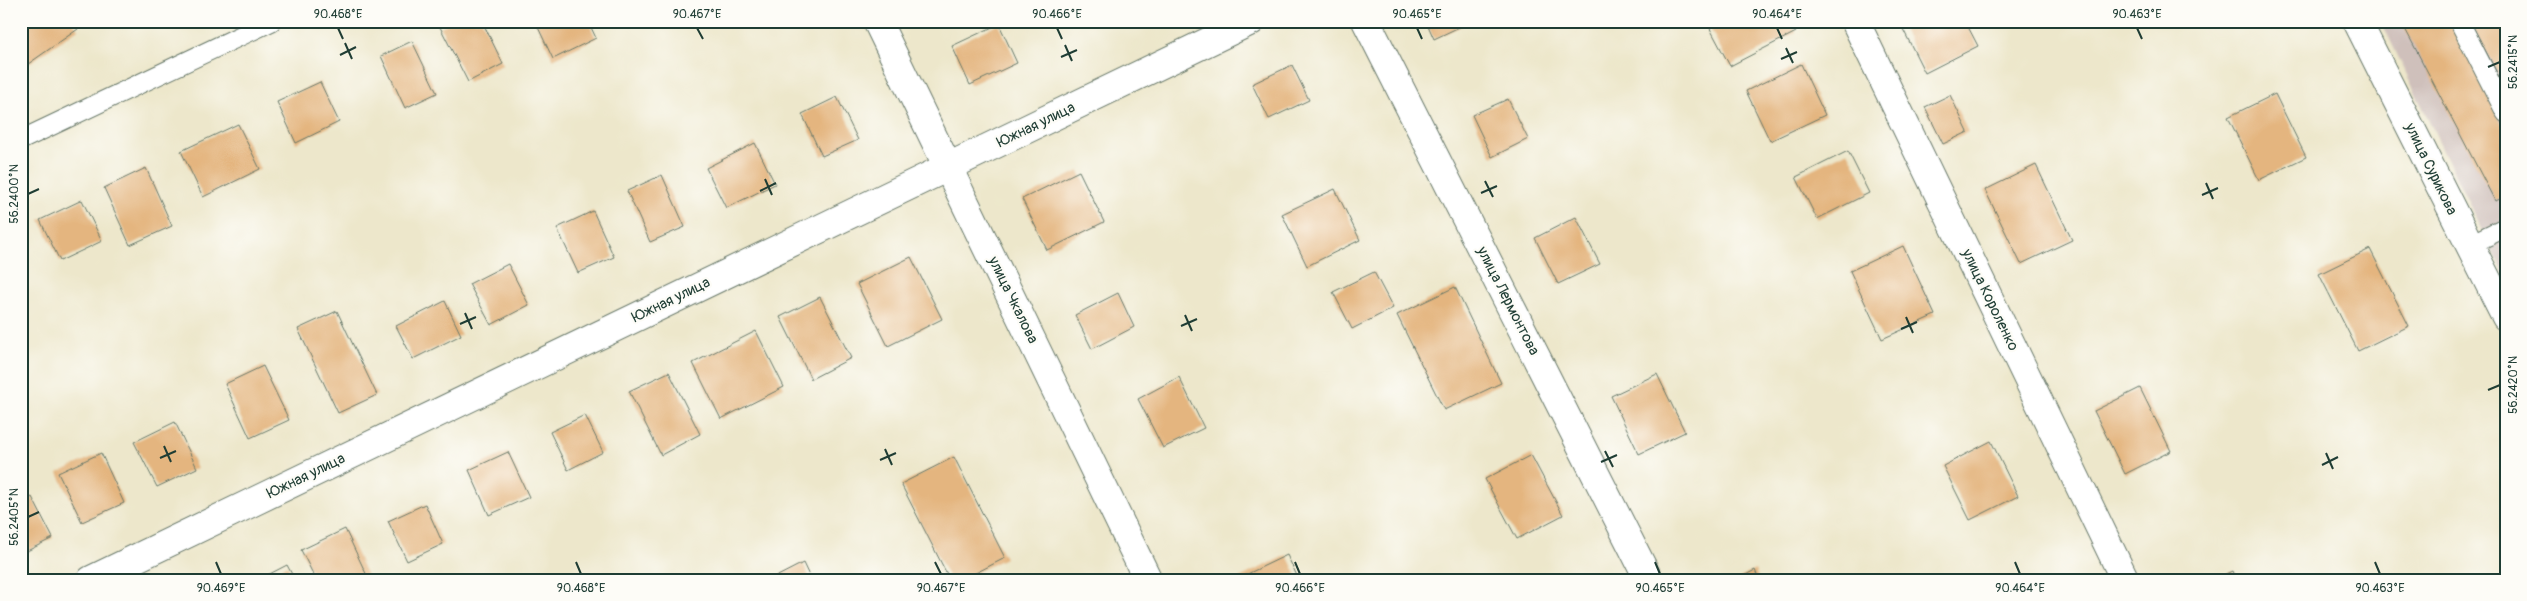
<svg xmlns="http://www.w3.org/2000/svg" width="2527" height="601" viewBox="0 0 2527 601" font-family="Pangolin,sans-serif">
	<rect width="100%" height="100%" fill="#fdfcf7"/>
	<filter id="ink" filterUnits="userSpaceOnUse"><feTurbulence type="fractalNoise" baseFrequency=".02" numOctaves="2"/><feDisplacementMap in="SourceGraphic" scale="10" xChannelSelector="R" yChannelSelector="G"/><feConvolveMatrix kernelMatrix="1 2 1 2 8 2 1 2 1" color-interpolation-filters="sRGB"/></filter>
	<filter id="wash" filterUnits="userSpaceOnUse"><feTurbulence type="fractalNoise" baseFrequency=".0096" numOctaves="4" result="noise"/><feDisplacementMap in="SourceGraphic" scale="20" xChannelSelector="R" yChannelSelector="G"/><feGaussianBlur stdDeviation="1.12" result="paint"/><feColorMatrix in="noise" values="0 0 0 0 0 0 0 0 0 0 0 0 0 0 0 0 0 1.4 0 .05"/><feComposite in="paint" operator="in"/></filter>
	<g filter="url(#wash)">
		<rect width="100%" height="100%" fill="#ede7cb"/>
		<path fill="#cfc0bb" d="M2381,21H2506V278L2485,237Z"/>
		<g id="blocks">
			<g fill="#e4b57f">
				<path d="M21,21H72L78,29L21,69Z"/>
				<path d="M453,21H482L503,64L468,82L440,27Z"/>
				<path d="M535,21H588L596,38L553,59Z"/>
				<path d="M1426,21H1472L1434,39Z"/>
				<path d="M1706,21H1790L1796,32L1730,66Z"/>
				<path d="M1899,21H1965L1978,46L1925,73Z"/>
				<path d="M2401,21H2450L2506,131V197L2495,201Z"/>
				<path d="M2470,21H2506V90Z"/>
				<path d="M999,24L1017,63L970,85L952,46Z"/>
				<path d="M412,41L437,93L405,108L381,56Z"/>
				<path d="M1801,64L1825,115L1770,141L1746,91Z"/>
				<path d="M1292,65L1309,100L1269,119L1252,84Z"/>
				<path d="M320,82L339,122L296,143L277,102Z"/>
				<path d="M2275,94L2306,157L2259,180L2228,117Z"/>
				<path d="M1950,95L1968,132L1943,144L1925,107Z"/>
				<path d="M837,97L858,140L822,156L802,114Z"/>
				<path d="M1508,99L1528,139L1492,157L1472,115Z"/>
				<path d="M238,124L260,169L203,197L181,151Z"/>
				<path d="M755,143L775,184L726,208L706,168Z"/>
				<path d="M1848,151L1869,193L1817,219L1796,177Z"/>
				<path d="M2036,165L2072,240L2021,264L1985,190Z"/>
				<path d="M146,168L172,226L130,245L104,188Z"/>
				<path d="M1079,171L1104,222L1047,250L1022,199Z"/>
				<path d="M662,175L685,227L650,242L627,191Z"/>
				<path d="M1335,189L1360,240L1307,266L1282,214Z"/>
				<path d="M82,200L102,241L60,261L40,220Z"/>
				<path d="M593,211L614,257L578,273L557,228Z"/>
				<path d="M1576,217L1600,264L1558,284L1535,238Z"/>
				<path d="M1903,246L1935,315L1882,339L1850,271Z"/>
				<path d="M2370,249L2409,326L2358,351L2319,274Z"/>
				<path d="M911,257L942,319L888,346L857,284Z"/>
				<path d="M508,264L529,305L491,325L469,284Z"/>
				<path d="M1374,272L1393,308L1352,329L1333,292Z"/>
				<path d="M1455,287L1501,383L1444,410L1397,315Z"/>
				<path d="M1118,293L1134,327L1092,349L1075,315Z"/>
				<path d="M820,297L851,358L811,379L780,317Z"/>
				<path d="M445,301L461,335L413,359L396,326Z"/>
				<path d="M337,311L377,395L338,413L298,329Z"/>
				<path d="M756,331L784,387L721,419L693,363Z"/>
				<path d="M263,366L289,420L250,438L225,384Z"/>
				<path d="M669,372L700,434L661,455L629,391Z"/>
				<path d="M1657,374L1685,432L1639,454L1611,396Z"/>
				<path d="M1179,377L1204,428L1163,448L1138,399Z"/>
				<path d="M2140,388L2171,451L2125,474L2094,411Z"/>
				<path d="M585,415L603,452L568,470L550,432Z"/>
				<path d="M175,422L197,468L157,487L134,442Z"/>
				<path d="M1991,441L2018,496L1970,520L1943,466Z"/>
				<path d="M508,452L529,497L489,515L469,470Z"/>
				<path d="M101,453L124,503L82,522L58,473Z"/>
				<path d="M1531,455L1563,515L1517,539L1485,479Z"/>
				<path d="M954,457L1005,558L962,580H950L901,484Z"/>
				<path d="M32,497L53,538L21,554V502Z"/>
				<path d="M425,504L443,544L407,561L388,521Z"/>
				<path d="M345,529L369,580H316L301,550Z"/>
				<path d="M1287,555L1299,580H1240L1239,578Z"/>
				<path d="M803,563L811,580H770Z"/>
				<path d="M287,565L295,580H258Z"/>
				<path d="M1755,570L1759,580H1736Z"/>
				<path d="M2232,571L2236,580H2214Z"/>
			</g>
		</g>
	</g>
	<g filter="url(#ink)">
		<use href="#blocks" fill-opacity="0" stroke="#677869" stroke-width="1"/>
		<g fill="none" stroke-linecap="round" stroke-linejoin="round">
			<g stroke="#677869" stroke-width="21">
				<g id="service">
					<path d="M2459,21L2506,113"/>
					<path d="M21,140L272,21"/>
					<path d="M2469,245L2506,227"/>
				</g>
			</g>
			<g stroke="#677869" stroke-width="30">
				<g id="minor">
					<path d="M1366,21L1649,580"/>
					<path d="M1855,21L2125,580"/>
					<path d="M2357,21L2506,317"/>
					<path d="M91,580L1251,21"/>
				</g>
			</g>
			<g stroke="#677869" stroke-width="30">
				<path id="tertiary" d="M877,21L1148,580"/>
			</g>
			<use href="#service" stroke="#fff" stroke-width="19"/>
			<use href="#minor" stroke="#fff" stroke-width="28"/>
			<use href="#tertiary" stroke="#fff" stroke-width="28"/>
		</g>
	</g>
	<path fill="none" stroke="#1f3d34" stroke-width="2" d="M338,28L343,39M697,28L703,39M1057,28L1062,39M1417,28L1422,39M1777,28L1782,39M2137,28L2142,39M345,43L352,59M1065,45L1072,61M1786,48L1793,63M340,55L356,47M1061,57L1077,50M1781,59L1797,52M2488,67L2500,62M765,179L772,195M1485,181L1493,197M2206,183L2213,199M760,191L776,183M1481,193L1497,186M28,194L39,189M2202,195L2218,188M465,313L472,329M1185,315L1192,331M1906,317L1913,333M460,324L476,317M1181,326L1197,319M1901,329L1917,322M2488,390L2500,385M164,446L171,462M885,449L892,465M1605,451L1613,467M2326,453L2333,469M160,458L176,451M880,460L896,453M1601,462L1617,455M2322,465L2338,457M28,517L39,512M216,562L221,574M576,562L581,574M935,562L941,574M1295,562L1300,574M1655,562L1660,574M2015,562L2020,574M2375,562L2380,574"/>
	<g text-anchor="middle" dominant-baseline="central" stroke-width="4.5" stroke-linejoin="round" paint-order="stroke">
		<g font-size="15" fill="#1f3d34" stroke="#fdfcf7">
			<text transform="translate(1036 125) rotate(-26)">Южная улица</text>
			<text transform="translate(2431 169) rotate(64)">улица Сурикова</text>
			<text transform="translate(671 300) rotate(-26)">Южная улица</text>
			<text transform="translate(1013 300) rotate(64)">улица Чкалова</text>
			<text transform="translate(1990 300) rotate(64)">улица Короленко</text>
			<text transform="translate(1508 301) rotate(63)">улица Лермонтова</text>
			<text transform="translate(306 476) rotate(-26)">Южная улица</text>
		</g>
	</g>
	<rect width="2527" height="601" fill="none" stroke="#fdfcf7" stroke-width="55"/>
	<rect x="28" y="28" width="2472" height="546" fill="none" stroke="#1f3d34" stroke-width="2"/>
	<g font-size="12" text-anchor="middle" fill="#1f3d34">
		<text x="338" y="18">90.468°E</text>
		<text x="697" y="18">90.467°E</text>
		<text x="1057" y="18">90.466°E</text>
		<text x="1417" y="18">90.465°E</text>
		<text x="1777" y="18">90.464°E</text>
		<text x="2137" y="18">90.463°E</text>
		<text transform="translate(2513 62) rotate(-90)" y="4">56.2415°N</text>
		<text transform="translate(14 194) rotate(-90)" y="4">56.2400°N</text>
		<text transform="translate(2513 385) rotate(-90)" y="4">56.2420°N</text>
		<text transform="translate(14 517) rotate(-90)" y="4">56.2405°N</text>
		<text x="221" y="592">90.469°E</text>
		<text x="581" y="592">90.468°E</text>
		<text x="941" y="592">90.467°E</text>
		<text x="1300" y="592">90.466°E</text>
		<text x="1660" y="592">90.465°E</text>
		<text x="2020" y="592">90.464°E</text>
		<text x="2380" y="592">90.463°E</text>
	</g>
</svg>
